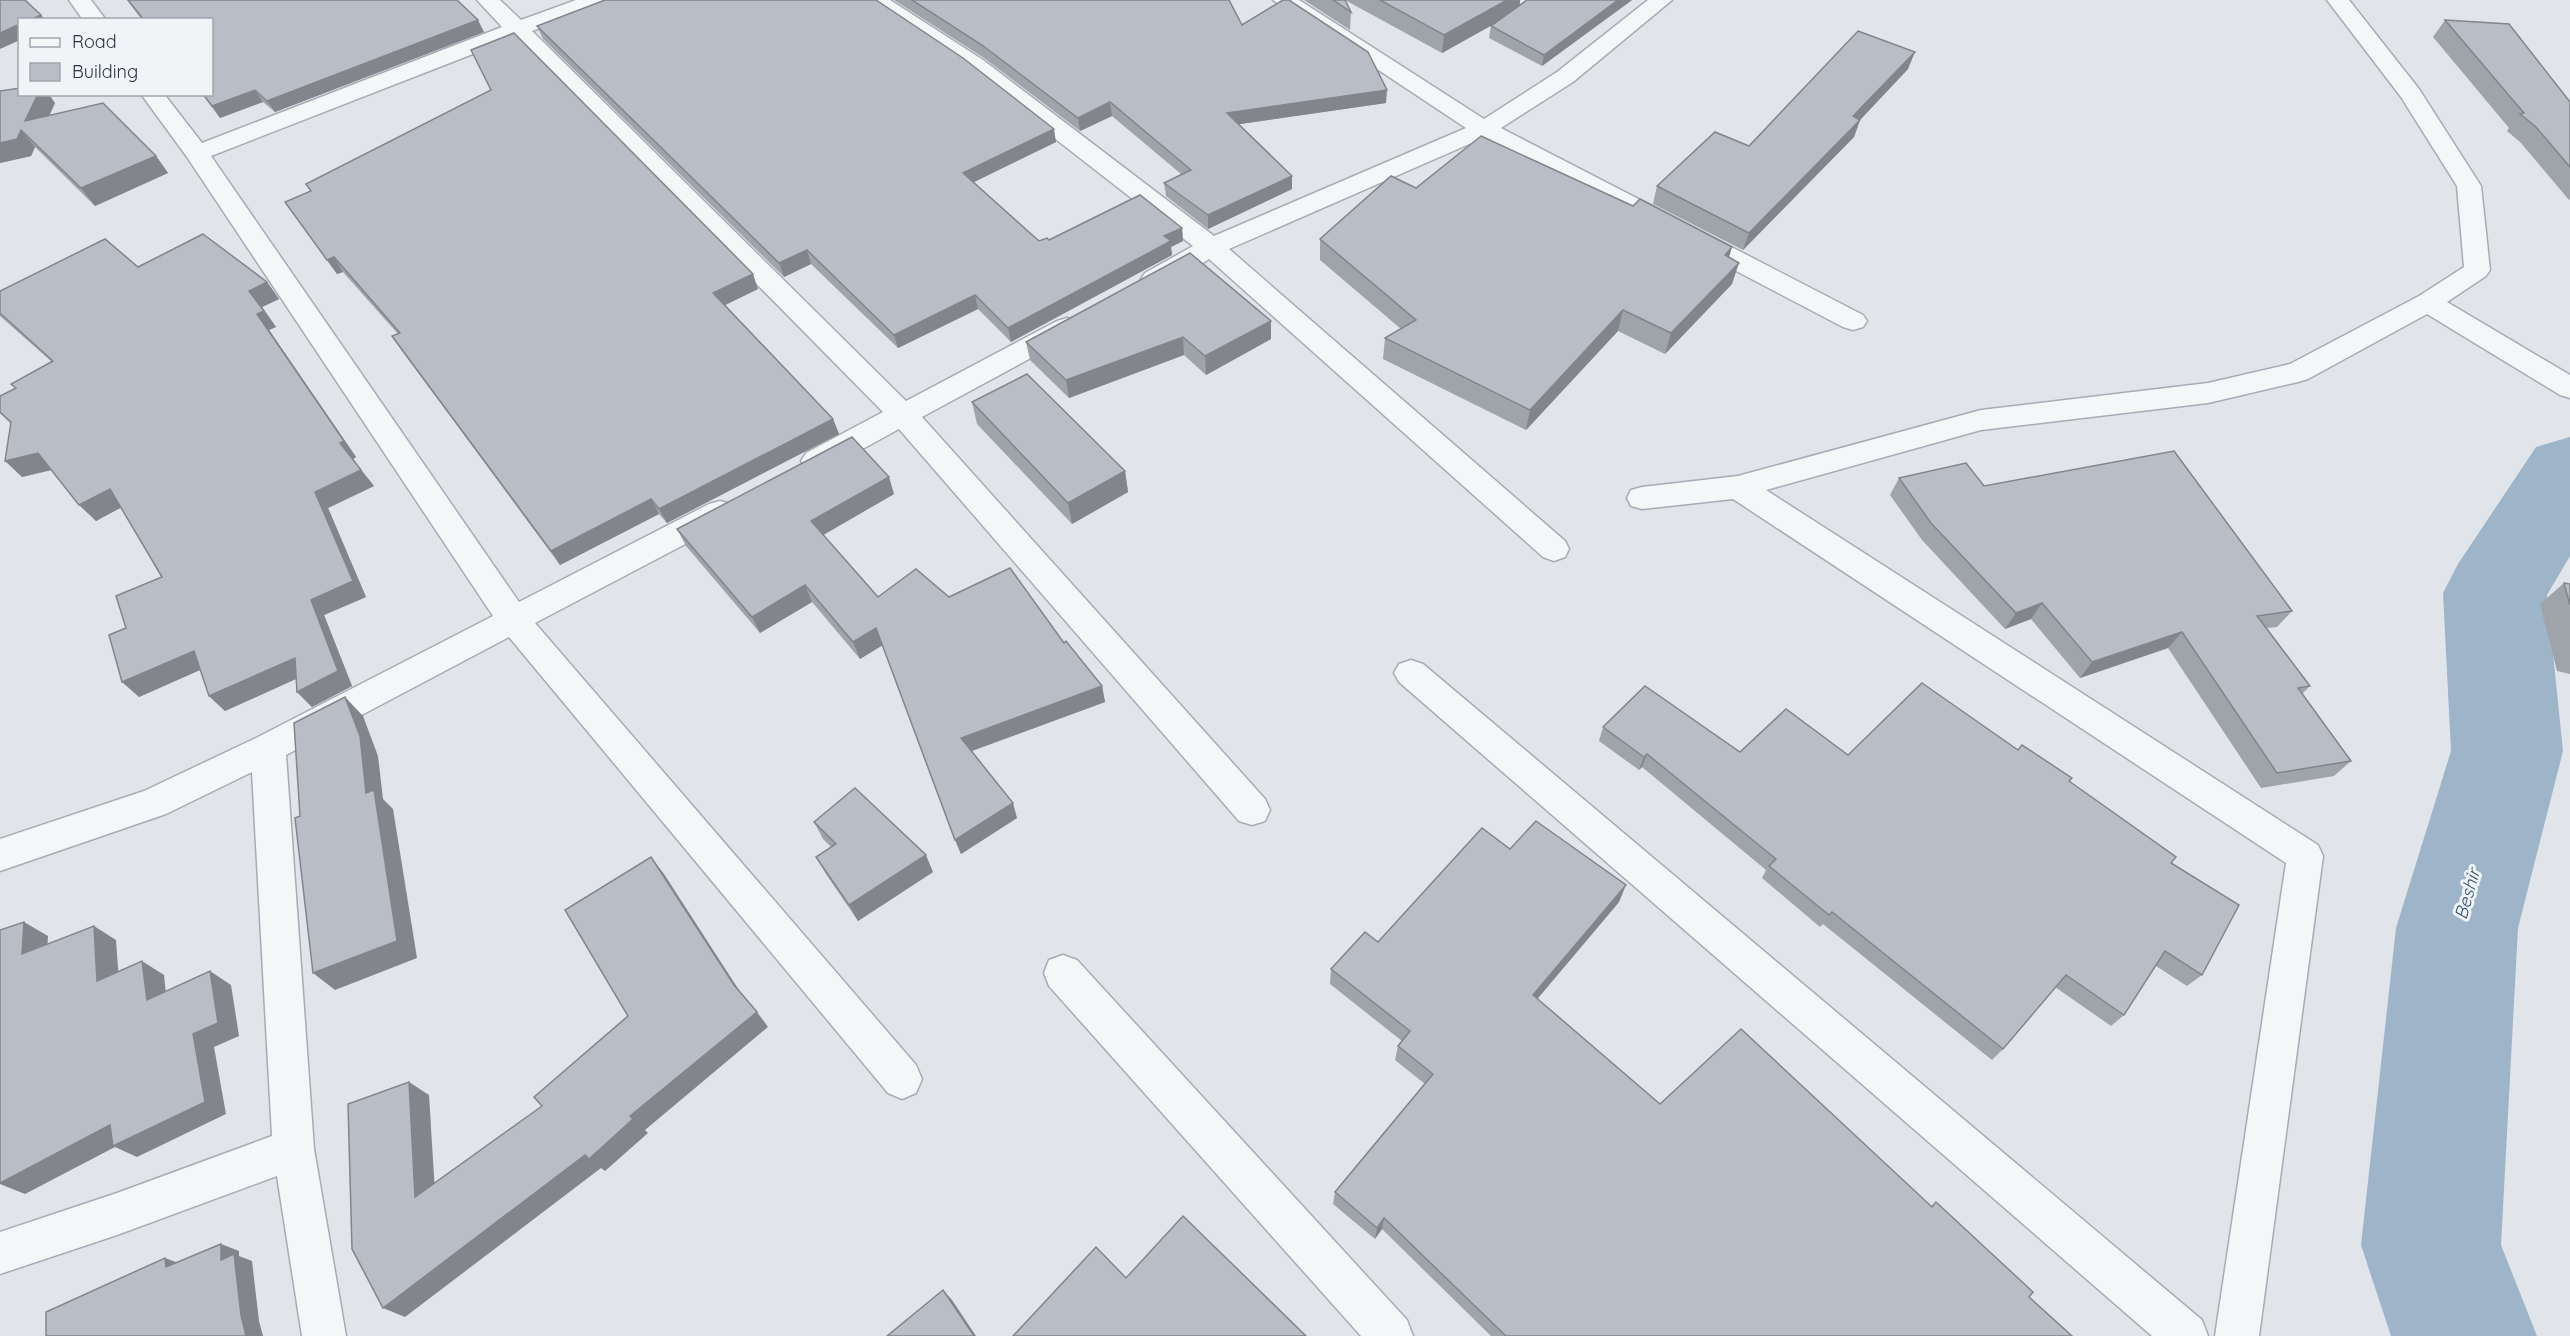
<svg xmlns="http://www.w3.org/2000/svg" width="2570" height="1336" viewBox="0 0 2570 1336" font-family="Quicksand,sans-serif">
	<rect width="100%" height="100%" fill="#e1e5ea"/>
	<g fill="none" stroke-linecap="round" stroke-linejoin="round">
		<path fill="#9db4c9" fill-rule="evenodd" d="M2570,437V556L2547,595L2563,751L2518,928L2501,1245L2537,1336H2391L2361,1245L2396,928L2451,751L2443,593L2458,564L2536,447Z"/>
		<g stroke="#a6acb4" stroke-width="3">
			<g id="minor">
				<path d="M69,0H91L106,20H83Z"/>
				<path d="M477,0H500L521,20L576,0H607L604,5L532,31L906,401L1057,321L1067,318L1077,321L1081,327L1077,333L922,417L1265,799L1270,810L1265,821L1252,825L1239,821L899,429L826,469L816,472L806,469L801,461L806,453L883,412L514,38L211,156L519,602L709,504L720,501L731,504L735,512L731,520L535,623L916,1065L922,1079L916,1093L902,1099L888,1093L509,637L286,755L314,1149L346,1336H302L277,1176L117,1235L0,1274V1232L117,1193L272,1136L252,772L166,814L0,871V839L144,791L256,738L493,616L187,157L141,94H164L202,143L502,27Z"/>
				<path d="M864,0H890L983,60L1214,236L1466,128L1273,0H1299L1484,119L1557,72L1648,0H1672L1573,82L1501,128L1863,315L1867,321L1863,327L1853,330L1843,327L1483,138L1229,249L1565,541L1569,549L1565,557L1554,561L1543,557L1209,259C1191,270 1166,291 1145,285L1141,279L1145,273L1193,246L967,70Z"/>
				<path d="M2327,0H2349L2419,89L2481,186L2490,270L2486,276L2447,302L2570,375V398L2560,395L2427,314L2308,379L2298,382L2208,403L1981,430L1766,490L2318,845L2323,856L2259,1336H2215L2286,863L1733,499L1642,509L1631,506L1627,498L1631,490L1642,487L1738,476L1981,410L2208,383L2290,364L2419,296L2464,267L2457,186L2401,97Z"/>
				<path d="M1411,660L1423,664L2202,1320L2208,1336H2152L1399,682L1394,673L1399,664Z"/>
				<path d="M1063,955L1077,960L1407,1320L1413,1336H1361L1049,986L1044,973L1049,960Z"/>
			</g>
		</g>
		<use href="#minor" fill="#f4f6f8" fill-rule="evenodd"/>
	</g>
	<g fill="#9fa3aa">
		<path d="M127,0H457L484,32L275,112L263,102L220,118L202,94H212V20H142Z"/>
		<path d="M894,0H1229L1242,25L1386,103L1239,124L1292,176V189L1208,229L1166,196L1164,183L1181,174L1112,116L1080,131L984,58Z"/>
		<path d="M1304,0H1520V5L1527,0H1632L1542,66L1489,38L1491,26L1492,25L1442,53L1345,0L1351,12L1350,30Z"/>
		<path d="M2445,20L2570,102V199L2569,200L2521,143L2507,131L2509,128L2433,37Z"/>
		<path d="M537,26L1056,142L974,182L1039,241L1182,228L1183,241L1171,247L1172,255L1011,342L978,309L898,348L811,264L784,277L543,39Z"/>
		<path d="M1908,69L1860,120L1854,137L1743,250L1653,204L1657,186L1749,146Z"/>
		<path d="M0,91L55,103L49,116L156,156L168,173L95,206L35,147L31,156L0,163Z"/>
		<path d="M1416,188L1729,257L1732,284L1665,354L1618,331L1526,430L1383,359L1385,338L1401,329L1320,260V239Z"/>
		<path d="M285,202L758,289L725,305L833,419L839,434L667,523L659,514L560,565L402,351L392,336L398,334L343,272L337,274Z"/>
		<path d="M138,267L267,282L279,299L262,307L276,327L269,330L356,457L353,459L374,486L328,508L366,597L324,615L352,686L312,707L297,692L296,679L225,711L209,696L200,670L139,697L126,628L162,577L121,507L96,521L52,470L22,477L10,423L0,413V396L16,388L11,384L52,362L0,316V291Z"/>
		<path d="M1271,321V339L1206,375L1184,355L1069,398L1030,360L1026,342Z"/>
		<path d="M972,402L1125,471L1128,492L1072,524L977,424Z"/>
		<path d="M1899,478L1984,486L2292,611L2277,627L2267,628L2310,686L2302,694L2351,761L2334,776L2261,788L2168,648L2080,678L2031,619L2005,629L1922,540L1890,495Z"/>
		<path d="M894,494L823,535L878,597H949L1064,643L1102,686L1105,702L972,751L1017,818L961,854L882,645L860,659L812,602L760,633L686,546L677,529Z"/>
		<path d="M2564,583L2570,584V674L2557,671L2540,604Z"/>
		<path d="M1603,727L1740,752L1848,755L2018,750L2069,781L2171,863L2202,975L2187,986L2156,966L2124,1015L2111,1026L2055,987L2003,1049L1992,1060L1823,924L1820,927L1762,878L1766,870L1642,767L1639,770L1599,741Z"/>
		<path d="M814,822L933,872L858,921L826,874L816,857L831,847L823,839Z"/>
		<path d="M1510,849L1619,902L1537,999L1660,1104L1931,1206L1936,1202L2029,1297L2072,1336H1491L1382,1229L1375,1239L1333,1204L1335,1192L1425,1084L1395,1060L1398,1046L1402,1041L1330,984L1331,969L1378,942Z"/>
	</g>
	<g fill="#82858b">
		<path d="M1507,0H1520L1519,10L1442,53L1444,35Z"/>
		<path d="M1618,0H1632L1542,66L1544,55Z"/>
		<path d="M41,15L45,20H30Z"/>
		<path d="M478,20L484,32L275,112L267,101Z"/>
		<path d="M20,24V40L0,49V33Z"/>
		<path d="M1915,52L1908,69L1860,120L1854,137L1743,250L1749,233L1853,116Z"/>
		<path d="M255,90L263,102L220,118L212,106Z"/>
		<path d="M1387,90L1386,103L1227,126V113Z"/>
		<path d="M38,94H49L55,103L39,138L25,121Z"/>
		<path d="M1110,102L1112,116L1080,131L1078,118Z"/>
		<path d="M1054,129L1056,142L966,186L963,173Z"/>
		<path d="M21,130L35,147L31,156L0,163V143Z"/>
		<path d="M156,156L168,173L95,206L81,188Z"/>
		<path d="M1292,176V189L1208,229V215Z"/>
		<path d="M1182,228L1183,241L1171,247L1172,255L1011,342L1008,328L1164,236Z"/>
		<path d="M1732,247L1726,268L1725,255Z"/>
		<path d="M807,250L811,264L784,277L779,263Z"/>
		<path d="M334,257L343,272L337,274L327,260Z"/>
		<path d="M1739,263L1732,284L1665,354L1671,333Z"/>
		<path d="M753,274L758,289L719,308L713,293Z"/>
		<path d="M267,282L279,299L262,307L276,327L269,330L356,457L353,459L340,443L257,314L249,291Z"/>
		<path d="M975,295L978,309L898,348L894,335Z"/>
		<path d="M1623,310L1618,331L1526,430L1530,410Z"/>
		<path d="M1271,321V339L1206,375L1205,356Z"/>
		<path d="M1183,337L1184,355L1069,398L1066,380Z"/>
		<path d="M833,419L839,434L667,523L659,509Z"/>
		<path d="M38,453L55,469L22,477L5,461Z"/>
		<path d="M361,470L374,486L328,508L366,597L324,615L352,686L312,707L297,692L311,600L315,492Z"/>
		<path d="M1125,471L1128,492L1072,524L1068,503Z"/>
		<path d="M889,477L894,494L818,538L811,521Z"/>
		<path d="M110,489L126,505L96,521L79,505Z"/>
		<path d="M651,499L659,514L560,565L551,551Z"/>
		<path d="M805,585L812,602L760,633L752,617Z"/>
		<path d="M2042,603L2031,619L2005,629L2016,613Z"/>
		<path d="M876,628L883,645L860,659L853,642Z"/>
		<path d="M2182,632L2168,648L2080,678L2092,662Z"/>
		<path d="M194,651L209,666L139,697L122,682Z"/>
		<path d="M295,658L309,673L225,711L209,696Z"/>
		<path d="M1102,686L1105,702L966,753L961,738Z"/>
		<path d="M345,697L363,716L378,756L383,799L393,809L417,958L335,990L313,973L366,793Z"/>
		<path d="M1647,754L1642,767L1639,770L1644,757Z"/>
		<path d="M1013,803L1017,818L961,854L955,840Z"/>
		<path d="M926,855L933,872L858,921L849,905Z"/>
		<path d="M651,857L664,874L746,1001L734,985Z"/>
		<path d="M1626,885L1619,902L1528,1010L1533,995Z"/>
		<path d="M24,922L48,936L46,968L22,954Z"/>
		<path d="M94,926L116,940L120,995L97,981Z"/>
		<path d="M142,961L164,975L168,1014L147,1000Z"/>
		<path d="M210,971L231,985L239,1036L214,1047L226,1114L137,1157L115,1147L25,1194L0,1184V1183L193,1034Z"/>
		<path d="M757,1012L768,1027L645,1130L648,1133L605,1171L601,1168L405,1317L383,1308L585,1155L630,1116Z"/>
		<path d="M409,1082L429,1095L436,1209L415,1197Z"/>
		<path d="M1384,1218L1382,1229L1375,1239L1377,1228Z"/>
		<path d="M221,1244L239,1251V1256L252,1261L259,1321L263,1336H246L241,1315L221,1260Z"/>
		<path d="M165,1258L184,1265L166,1267Z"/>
		<path d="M943,1290L952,1300L976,1336H974Z"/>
	</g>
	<g fill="#b9bec6" stroke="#82858b" stroke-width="1.5">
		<path d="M0,0H25L41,15L30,20H20V24L0,33Z"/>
		<path d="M128,0H457L478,20L267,101L255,90L212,106L203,94H212V20H144Z"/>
		<path d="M605,0H876L963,58L1054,129L963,173L1039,241L1047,238L1049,240L1140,195L1182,228L1164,236L1171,241L1008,328L975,295L894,335L807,250L779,263L537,26Z"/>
		<path d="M912,0H1229L1242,25L1283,0H1289L1368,52L1387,90L1227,113L1292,176L1208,215L1164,183L1191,170L1110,102L1078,118L982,45Z"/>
		<path d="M1333,0H1345L1351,12Z"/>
		<path d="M1380,0H1507L1444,35Z"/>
		<path d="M1527,0H1618L1544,55L1491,26Z"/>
		<path d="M2445,20L2509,24L2570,102V167L2535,126L2520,114L2524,113Z"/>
		<path d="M1858,31L1915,52L1853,116L1860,120L1749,233L1657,186L1715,132L1749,146Z"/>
		<path d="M514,33L753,274L713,293L833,419L659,509L651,499L551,551L392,336L400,333L334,257L327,260L285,202L311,191L306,184L491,90L471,50Z"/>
		<path d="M20,88V94H38L25,121L103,103L156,156L81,188L21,130L17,139L0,143V91Z"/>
		<path d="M1481,136L1633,206L1640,199L1732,247L1725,255L1739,263L1671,333L1623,310L1530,410L1385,338L1416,320L1320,239L1391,176L1416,188Z"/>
		<path d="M203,234L267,282L249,291L264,311L257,314L344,441L340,443L361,470L315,492L353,581L311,600L338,671L297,692L295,658L209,696L194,651L122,682L109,635L126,628L116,596L162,577L110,489L79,505L38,453L5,461L11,422L0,412V396L16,388L11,384L53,361L0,313V291L105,239L138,267Z"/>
		<path d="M1190,253L1271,321L1205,356L1183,337L1066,380L1026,342Z"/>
		<path d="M1027,374L1125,471L1068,503L972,402Z"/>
		<path d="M852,437L889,477L811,521L878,597L916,569L949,597L1010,568L1064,643L1066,641L1102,686L961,738L1013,803L955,840L876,628L853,642L805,585L752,617L677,529Z"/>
		<path d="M2174,451L2292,611L2257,616L2310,686L2298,688L2351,761L2277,773L2182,632L2092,662L2042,603L2016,613L1931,523L1899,478L1966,463L1984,486Z"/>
		<path d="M2564,583L2570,584V605Z"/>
		<path d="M1922,683L2018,750L2022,745L2072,778L2069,781L2176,857L2171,863L2239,905L2202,975L2165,951L2124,1015L2066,975L2003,1049L1832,912L1829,915L1769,866L1776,859L1647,754L1644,757L1603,727L1645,686L1740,752L1786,709L1848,755Z"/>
		<path d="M345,697L360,736L366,793L374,790L397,941L313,973L295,818L300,816L294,723Z"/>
		<path d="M855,788L926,855L849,905L816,857L836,844L814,822Z"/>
		<path d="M1536,821L1626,885L1533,995L1660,1104L1741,1029L1932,1207L1936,1202L2033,1292L2029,1297L2072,1336H1506L1384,1218L1377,1228L1335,1192L1433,1074L1398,1046L1410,1031L1331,969L1365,932L1378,942L1482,828L1510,849Z"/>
		<path d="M651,857L734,985L757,1012L630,1116L633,1119L589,1159L585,1155L383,1308L352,1249L348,1104L409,1082L415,1197L542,1106L534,1097L628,1016L565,910Z"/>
		<path d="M24,922L22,954L94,926L97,981L142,961L147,1000L210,971L218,1023L193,1034L205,1102L113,1146L110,1125L0,1183V930Z"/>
		<path d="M1183,1216L1306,1336H1013L1096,1247L1126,1278Z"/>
		<path d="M221,1244V1260L234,1254L241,1315L246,1336H46V1312L165,1258L166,1267Z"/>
		<path d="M943,1290L974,1336H887Z"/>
	</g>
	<g text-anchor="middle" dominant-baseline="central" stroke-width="6" stroke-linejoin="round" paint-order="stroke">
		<g font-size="18" font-style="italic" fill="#345375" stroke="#f1f4f7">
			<text transform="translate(2467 894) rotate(-74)">Beshir</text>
		</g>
	</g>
	<rect x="18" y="18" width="195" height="78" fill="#f1f4f7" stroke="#a1a7ae" stroke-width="1.5"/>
	<rect x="30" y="38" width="30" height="9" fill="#f4f6f8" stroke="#a1a7ae" stroke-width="1.5"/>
	<text x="72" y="48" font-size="18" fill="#2a3341">Road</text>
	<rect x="30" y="63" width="30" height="18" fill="#b9bec6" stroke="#a1a7ae" stroke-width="1.5"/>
	<text x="72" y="78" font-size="18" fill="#2a3341">Building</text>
</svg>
